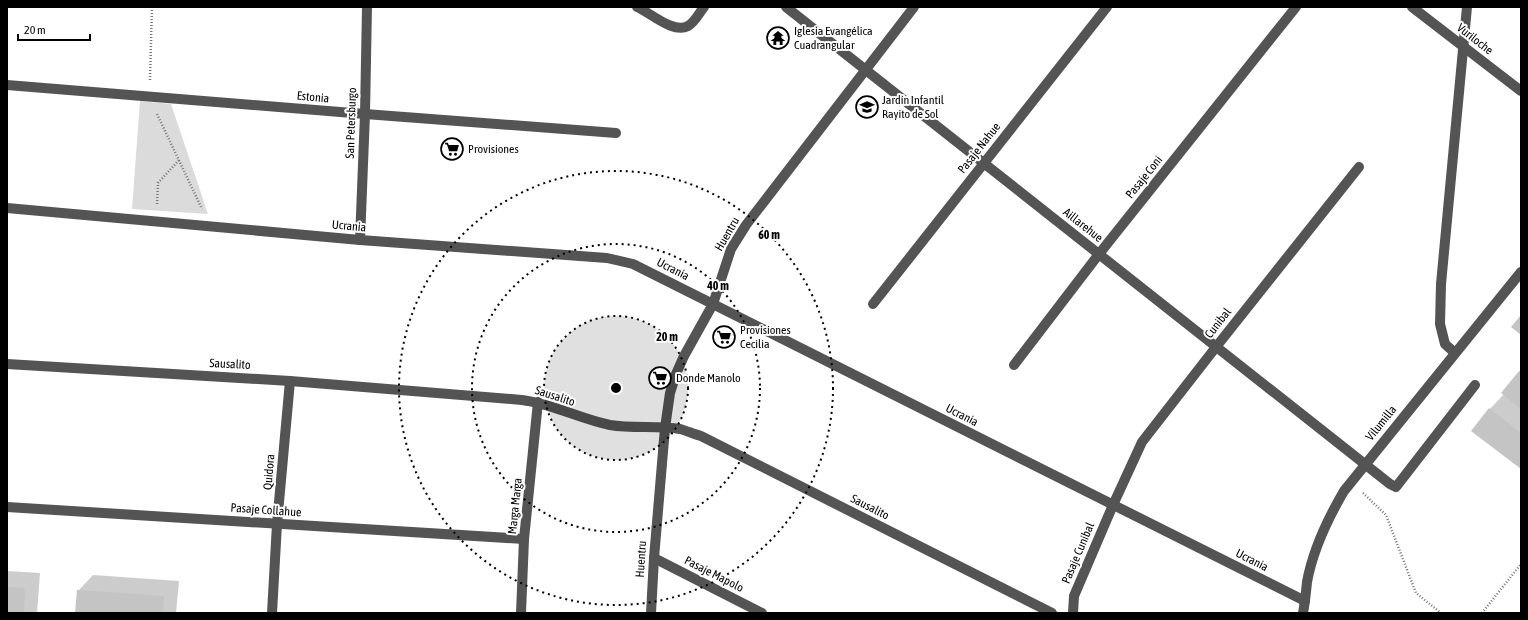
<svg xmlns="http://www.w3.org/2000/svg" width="1528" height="620" viewBox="0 0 1528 620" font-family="'Asap Condensed',sans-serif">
	<rect width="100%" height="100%" fill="#fff"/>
	<path fill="#dbdbdb" d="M140,101L171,104L208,214L132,209Z"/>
	<g fill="#0003">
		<path d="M1521,370V468L1490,409L1504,394Z"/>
		<path d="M7,571L40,573L37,613H7Z"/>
		<path d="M93,575L179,581L176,613H76L78,591Z"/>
	</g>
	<g fill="#c4c4c4">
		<path d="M1521,315V335L1511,327Z"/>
		<path d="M1519,371L1521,372V409L1501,393Z"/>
		<path d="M1489,408L1521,433V469L1471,431Z"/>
		<path d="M7,587L25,588L24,613H7Z"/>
		<path d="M77,590L164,596L163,613H75Z"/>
	</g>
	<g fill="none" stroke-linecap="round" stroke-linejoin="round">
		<g stroke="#767676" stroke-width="2.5" stroke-dasharray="1 2" stroke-linecap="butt">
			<path d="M150,80L152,7"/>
			<path d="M157,114L202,209"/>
			<path d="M157,204L158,183L179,160"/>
			<path d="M1363,493L1386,515L1416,593L1441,613"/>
			<path d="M1482,613L1521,564"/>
		</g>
		<g stroke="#545454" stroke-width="10">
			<path d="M637,7C651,13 673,34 688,26C695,22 699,13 704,7"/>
			<path d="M786,7L1390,484L1396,487L1475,385"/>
			<path d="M1412,7L1521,91"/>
			<path d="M7,85L365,114L616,133"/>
			<path d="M7,208L360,240L607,258L633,264L1305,601"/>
			<path d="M360,240L365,114L367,7"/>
			<path d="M873,304L1107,7"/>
			<path d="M1455,353L1445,344L1440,324L1441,284L1467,7"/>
			<path d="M7,364L290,381L522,400C553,404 580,419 610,425C633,429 658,425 680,429C687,431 694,434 701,436L1052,613"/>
			<path d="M1014,365L1099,254L1296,7"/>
			<path d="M7,507L524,539"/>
			<path d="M654,558L762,613"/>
			<path d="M272,613L277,524L290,381"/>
			<path d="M521,613L524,539L538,402"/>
			<path d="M651,613L654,558L665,428L670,393L676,374L684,356L713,304L731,249L746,225L914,7"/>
			<path d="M1073,613L1074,596L1113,505L1142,442L1216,347L1359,167"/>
			<path d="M1303,613C1305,603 1306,592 1307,582C1313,549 1327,520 1344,491L1521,272"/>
		</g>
	</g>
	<circle cx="616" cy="388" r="72" fill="#000" fill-opacity=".12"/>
	<g fill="none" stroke="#000" stroke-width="2" stroke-dasharray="2 4">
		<circle cx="616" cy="388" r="72"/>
		<circle cx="616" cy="388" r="144"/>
		<circle cx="616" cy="388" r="217"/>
	</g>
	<defs>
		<g id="temple-ring" transform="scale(1.15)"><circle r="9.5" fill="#fff" stroke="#000" stroke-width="1.5"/><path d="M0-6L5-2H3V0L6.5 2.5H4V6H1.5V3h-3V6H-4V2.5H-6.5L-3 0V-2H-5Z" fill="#000"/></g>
		<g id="school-ring" transform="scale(1.15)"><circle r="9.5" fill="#fff" stroke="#000" stroke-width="1.5"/><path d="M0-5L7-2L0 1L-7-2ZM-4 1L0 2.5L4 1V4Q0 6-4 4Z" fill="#000"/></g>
		<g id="supermarket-ring" transform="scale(1.15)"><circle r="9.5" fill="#fff" stroke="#000" stroke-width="1.5"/><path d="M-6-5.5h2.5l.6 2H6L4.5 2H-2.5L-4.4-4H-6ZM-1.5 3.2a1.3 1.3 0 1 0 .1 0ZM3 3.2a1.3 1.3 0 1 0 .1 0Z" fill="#000"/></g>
	</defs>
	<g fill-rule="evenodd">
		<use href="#temple-ring" x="778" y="38"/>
		<use href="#school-ring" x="867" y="107"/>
		<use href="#supermarket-ring" x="452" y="149"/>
		<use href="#supermarket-ring" x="724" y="337"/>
		<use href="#supermarket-ring" x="660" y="378"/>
	</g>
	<g text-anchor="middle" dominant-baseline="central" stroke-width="4" stroke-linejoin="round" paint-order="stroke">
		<g font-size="12" fill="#000" stroke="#fff" text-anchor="start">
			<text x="794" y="31">Iglesia Evangélica<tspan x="794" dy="14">Cuadrangular</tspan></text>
			<text x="882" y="100">Jardín Infantil<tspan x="882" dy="14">Rayito de Sol</tspan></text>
			<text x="468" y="149">Provisiones</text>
			<text x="740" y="330">Provisiones<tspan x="740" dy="14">Cecilia</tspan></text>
			<text x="676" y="378">Donde Manolo</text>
		</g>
		<g font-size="12" fill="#000" stroke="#fff">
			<text transform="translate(1475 39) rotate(38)">Vuriloche</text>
			<text transform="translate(313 97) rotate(5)">Estonia</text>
			<text transform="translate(351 123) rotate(-88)">San Petersburgo</text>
			<text transform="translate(979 148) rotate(-52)">Pasaje Nahue</text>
			<text transform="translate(1144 177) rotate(-51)">Pasaje Coni</text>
			<text transform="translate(1083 225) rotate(38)">Aillarehue</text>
			<text transform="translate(349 226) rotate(5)">Ucrania</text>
			<text transform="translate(727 234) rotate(-60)">Huentru</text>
			<text transform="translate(673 269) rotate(27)">Ucrania</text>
			<text transform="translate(1218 323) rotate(-52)">Cunibal</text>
			<text transform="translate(230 364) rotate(3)">Sausalito</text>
			<text transform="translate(555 396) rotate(18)">Sausalito</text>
			<text transform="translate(962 415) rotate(27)">Ucrania</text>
			<text transform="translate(1381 423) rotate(-51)">Vilumilla</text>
			<text transform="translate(269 472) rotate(-85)">Quidora</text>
			<text transform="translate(515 506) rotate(-84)">Marga Marga</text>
			<text transform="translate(870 507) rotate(27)">Sausalito</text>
			<text transform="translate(266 510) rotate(4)">Pasaje Collahue</text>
			<text transform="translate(1078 553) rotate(-67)">Pasaje Cunibal</text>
			<text transform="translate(641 559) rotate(-86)">Huentru</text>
			<text transform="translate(1252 560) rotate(27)">Ucrania</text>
			<text transform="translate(714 574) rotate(27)">Pasaje Mapolo</text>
		</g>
	</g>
	<circle cx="616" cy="388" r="6" fill="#000" stroke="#fff" stroke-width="2"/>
	<g font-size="12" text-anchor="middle" font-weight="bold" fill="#000" stroke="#fff" stroke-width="4" stroke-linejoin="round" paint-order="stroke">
		<text x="769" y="239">60 m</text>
		<text x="718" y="290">40 m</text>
		<text x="667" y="341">20 m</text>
	</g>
	<rect width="1528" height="620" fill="none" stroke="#000000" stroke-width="16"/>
	<path d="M18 34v6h72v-6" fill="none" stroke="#000000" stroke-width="2"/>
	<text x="24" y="34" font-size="12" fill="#000000" stroke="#ffffff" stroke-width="3" paint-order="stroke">20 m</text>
</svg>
